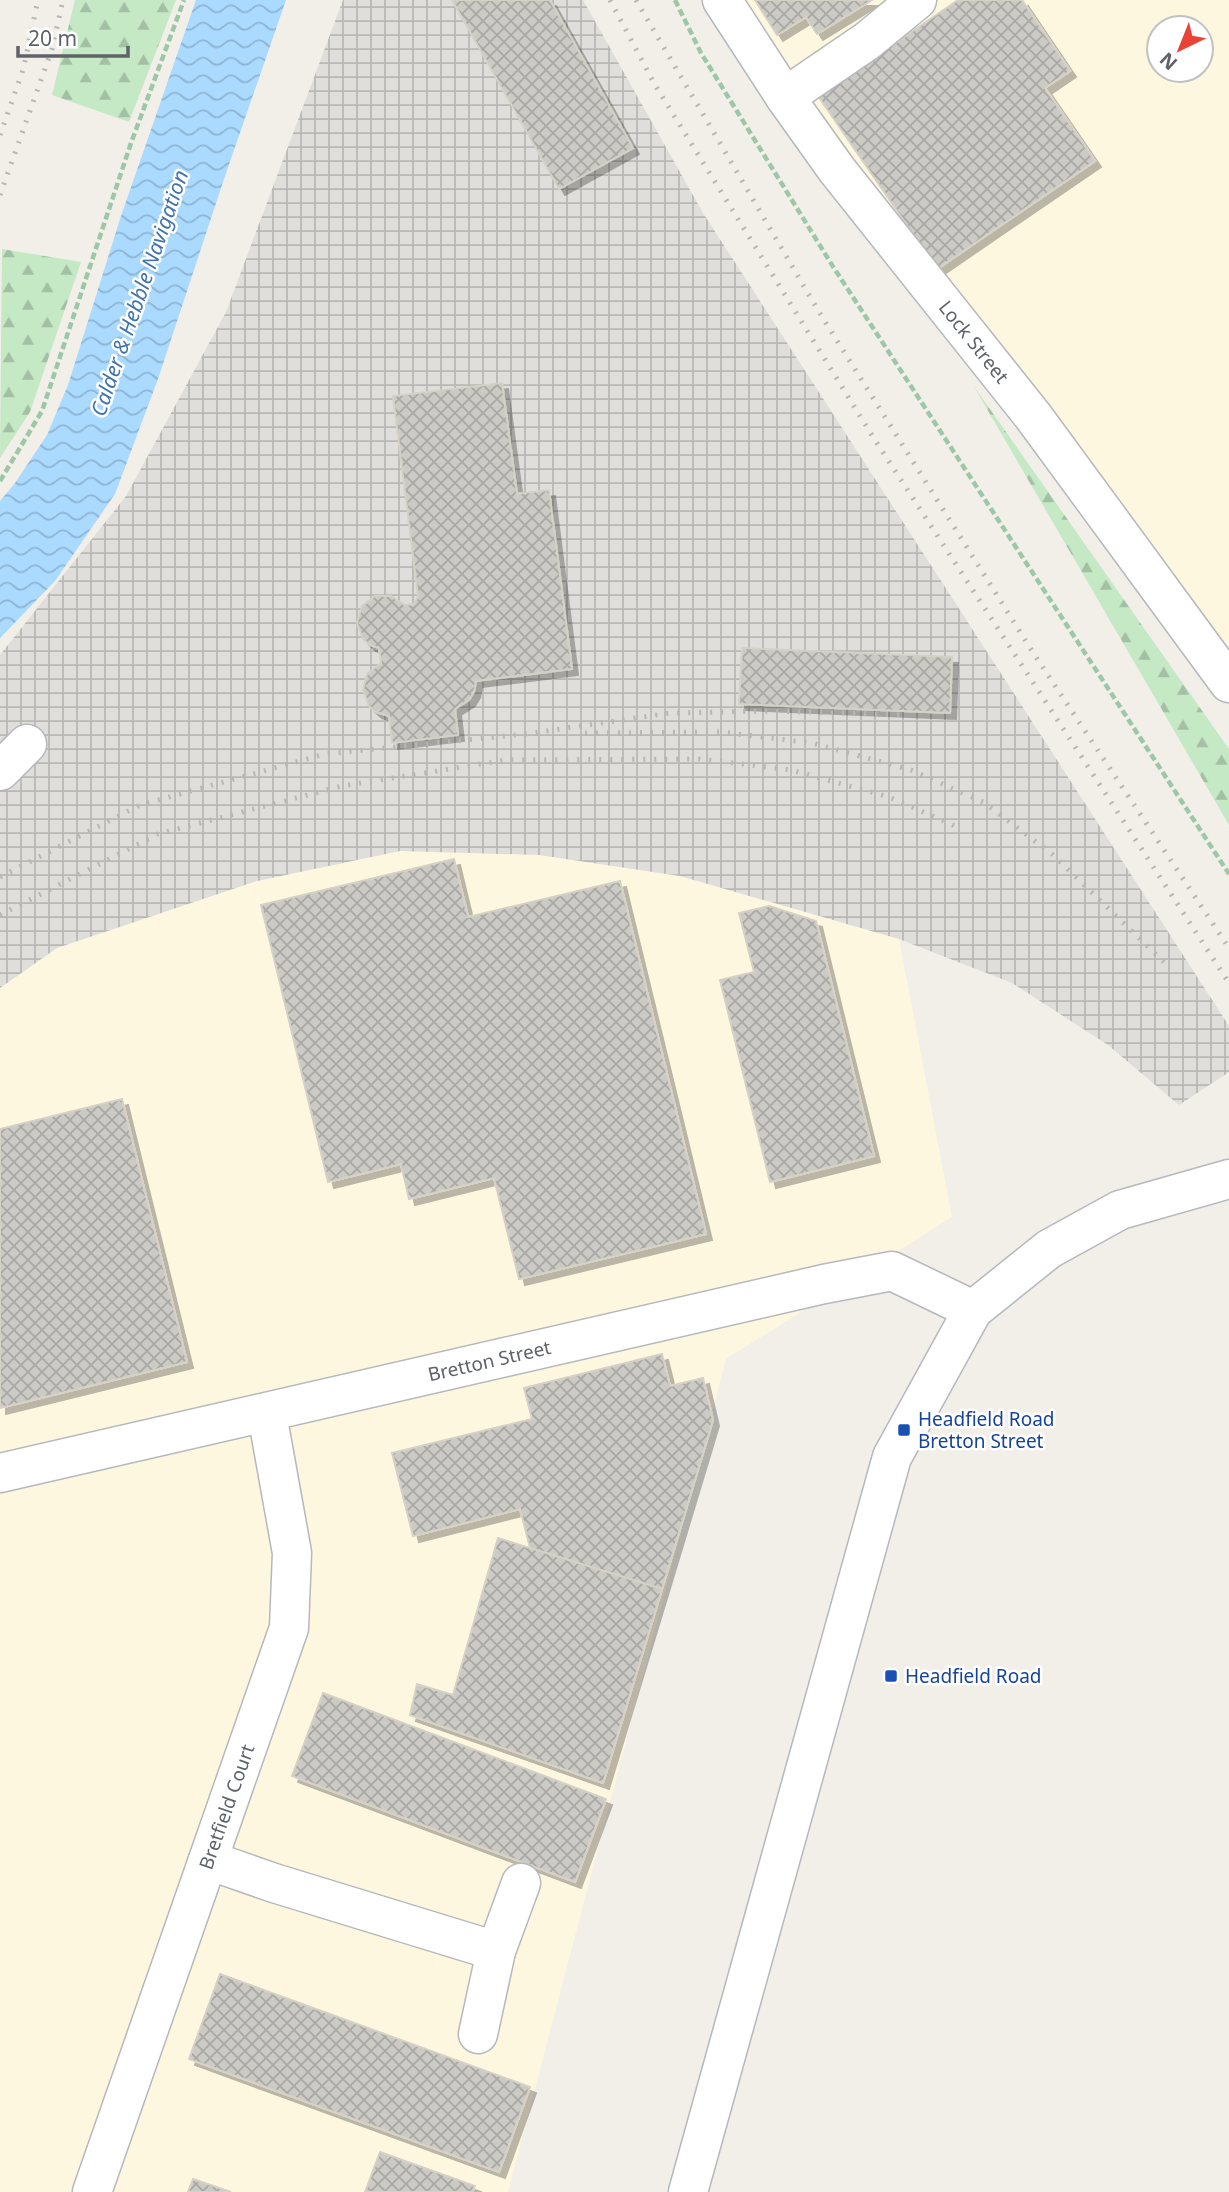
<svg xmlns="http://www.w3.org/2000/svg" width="1229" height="2192" viewBox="0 0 1229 2192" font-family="'Noto Sans',sans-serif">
	<defs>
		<pattern id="industrial-grid" width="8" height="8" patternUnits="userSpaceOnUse" patternTransform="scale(1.75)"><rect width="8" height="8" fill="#e0deda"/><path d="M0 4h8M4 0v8" fill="none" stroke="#b9b8b5"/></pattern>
		<pattern id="forest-firs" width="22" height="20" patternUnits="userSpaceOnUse" patternTransform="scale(1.75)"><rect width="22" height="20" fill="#c5e8c5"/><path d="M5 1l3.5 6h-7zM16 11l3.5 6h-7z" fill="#a3c0a4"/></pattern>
		<pattern id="water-waves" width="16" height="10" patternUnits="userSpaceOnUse" patternTransform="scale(1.75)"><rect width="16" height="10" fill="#aadaff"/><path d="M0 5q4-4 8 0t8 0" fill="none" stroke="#8eb4d2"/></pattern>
		<pattern id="building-cross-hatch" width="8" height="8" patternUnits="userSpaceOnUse" patternTransform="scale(1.75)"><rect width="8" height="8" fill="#cccac5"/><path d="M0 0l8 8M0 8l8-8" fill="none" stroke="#a9a8a4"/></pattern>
		<filter id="shadow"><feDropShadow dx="6" dy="6" stdDeviation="0" flood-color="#0004"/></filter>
	</defs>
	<rect width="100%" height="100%" fill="#f1efe8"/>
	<g fill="#fef7e0" fill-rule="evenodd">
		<path d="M742,0H1229V664L789,76ZM1159,28H1201V70H1159Z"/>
		<path d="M400,851L539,855L680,876L899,939L952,1217L726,1359L508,2192H0V988L57,948L257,881Z"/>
	</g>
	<path fill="url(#industrial-grid)" d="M343,0H583L703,213L1229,1026V1072L1179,1105L1108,1045L1012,983L899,939L680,876L539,855L400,851L257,881L57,948L0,988V655L126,496L226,312Z"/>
	<g fill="url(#forest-firs)">
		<path d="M75,0H176L129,122L52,95Z"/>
		<path d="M2,249L81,262L30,412L0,458Z"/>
		<path d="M973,385L1229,749V825Z"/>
	</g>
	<path fill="url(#water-waves)" d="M196,0H286L224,179L158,379L115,494L55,581L0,638V501L15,483L47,435L68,385L121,216Z"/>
	<g fill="url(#building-cross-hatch)" stroke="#d6d1c6" stroke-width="2" filter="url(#shadow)">
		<path d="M452,0H550L633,148L559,189Z"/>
		<path d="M755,0H872L817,34L806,17L777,35Z"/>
		<path d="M958,0H1022L1070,71L1045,88L1095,161L937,269L818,96Z"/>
		<path d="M502,383L517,494L549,490L572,669L476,681L474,692L469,700L455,709L458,735L392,743L389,716L376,712L369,706L363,690L367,674L381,663L379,648L370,645L363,639L357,623L362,606L375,596H391L405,605L414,604L418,596L393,396Z"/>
		<path d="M742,648L952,657L950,713L739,704Z"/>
		<path d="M454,859L468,917L620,881L706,1234L519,1279L494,1178L409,1199L401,1164L328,1182L261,905Z"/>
		<path d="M769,906L816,921L874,1156L770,1182L720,980L754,972L739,913Z"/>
		<path d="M122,1099L187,1362L0,1408V1129Z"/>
		<path d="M662,1354L670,1386L703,1378L713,1420L662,1589L530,1548L520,1509L413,1536L392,1453L532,1419L524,1388Z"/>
		<path d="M498,1538L662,1589L603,1783L410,1715L417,1684L453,1695Z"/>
		<path d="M323,1693L606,1799L575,1882L292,1776Z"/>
		<path d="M220,1974L530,2087L499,2172L189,2059Z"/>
		<path d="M380,2152L475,2186L472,2192H365Z"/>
		<path d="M193,2179L231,2192H188Z"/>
	</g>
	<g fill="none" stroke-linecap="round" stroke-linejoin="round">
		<g stroke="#b5b8bc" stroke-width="41">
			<g id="minor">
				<path id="s1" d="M722,0L785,97L837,170L1033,416L1229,683"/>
				<path d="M785,97L867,41L917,0"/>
				<path d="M0,771L27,744"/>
				<path id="s2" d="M0,1473L824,1284L892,1271L973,1310"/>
				<path d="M208,1860L274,1883L496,1951L478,2034"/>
				<path d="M496,1951L521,1883"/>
				<path id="s3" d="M92,2192L289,1628L292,1553L267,1414"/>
				<path d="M688,2192L892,1457L973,1310L1049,1249L1120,1210L1229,1179"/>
			</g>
		</g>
		<g stroke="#9cc7a9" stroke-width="4.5" stroke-dasharray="7 3.5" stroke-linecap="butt">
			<path d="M675,0L701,53L832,265L1229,874"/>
			<path d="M0,481L42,411L131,143L184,0"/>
		</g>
		<use href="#minor" stroke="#fff" stroke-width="38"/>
		<g stroke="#b6b7b8" stroke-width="5" stroke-dasharray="2 9" stroke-linecap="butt">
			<path d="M610,0L655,85L873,437L1229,983"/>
			<path d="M636,0L819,312L1032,651L1229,948"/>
			<path d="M0,135L23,70L38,0"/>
			<path d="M0,195L52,49L63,0"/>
			<path d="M585,733L721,732L812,743L911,770L983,802L1052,854L1166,964"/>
			<path d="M0,877L140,805L325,754L526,734L670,713L775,711L908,715"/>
			<path d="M0,915L158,834L342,786L506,760L700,759L791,770L889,797L962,829"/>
		</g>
	</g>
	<g fill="#1a4fb4" stroke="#fff" stroke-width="2.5">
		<rect x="897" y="1423" width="14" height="14" rx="3.5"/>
		<rect x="884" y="1669" width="14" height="14" rx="3.5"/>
	</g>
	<g text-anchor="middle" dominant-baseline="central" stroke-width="5" stroke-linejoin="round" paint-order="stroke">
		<g font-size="19" fill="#5f6368" stroke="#fff">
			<text stroke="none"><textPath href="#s1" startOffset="425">Lock Street</textPath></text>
			<text stroke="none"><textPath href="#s2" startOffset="502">Bretton Street</textPath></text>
			<text stroke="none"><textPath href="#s3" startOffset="408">Bretfield Court</textPath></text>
		</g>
		<g font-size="19" fill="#164399" stroke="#fff" text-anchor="start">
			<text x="918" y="1419">Headfield Road<tspan x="918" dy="22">Bretton Street</tspan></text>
			<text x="905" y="1676">Headfield Road</text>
		</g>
		<g font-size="21" font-style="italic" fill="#4174aa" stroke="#fff">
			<text transform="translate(139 293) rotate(-71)">Calder &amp; Hebble Navigation</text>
		</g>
	</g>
	<g transform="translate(1180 49) rotate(223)"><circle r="33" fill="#ffffff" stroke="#bfc1c3" stroke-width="2"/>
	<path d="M0-5L12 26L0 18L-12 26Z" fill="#ea4335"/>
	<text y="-10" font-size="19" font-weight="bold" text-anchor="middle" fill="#5f6368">N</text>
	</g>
	<path d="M18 46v10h110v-10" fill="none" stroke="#5f6368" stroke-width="3.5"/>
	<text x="28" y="46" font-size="21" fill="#5f6368" stroke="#ffffff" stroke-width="5" paint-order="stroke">20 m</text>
</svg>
